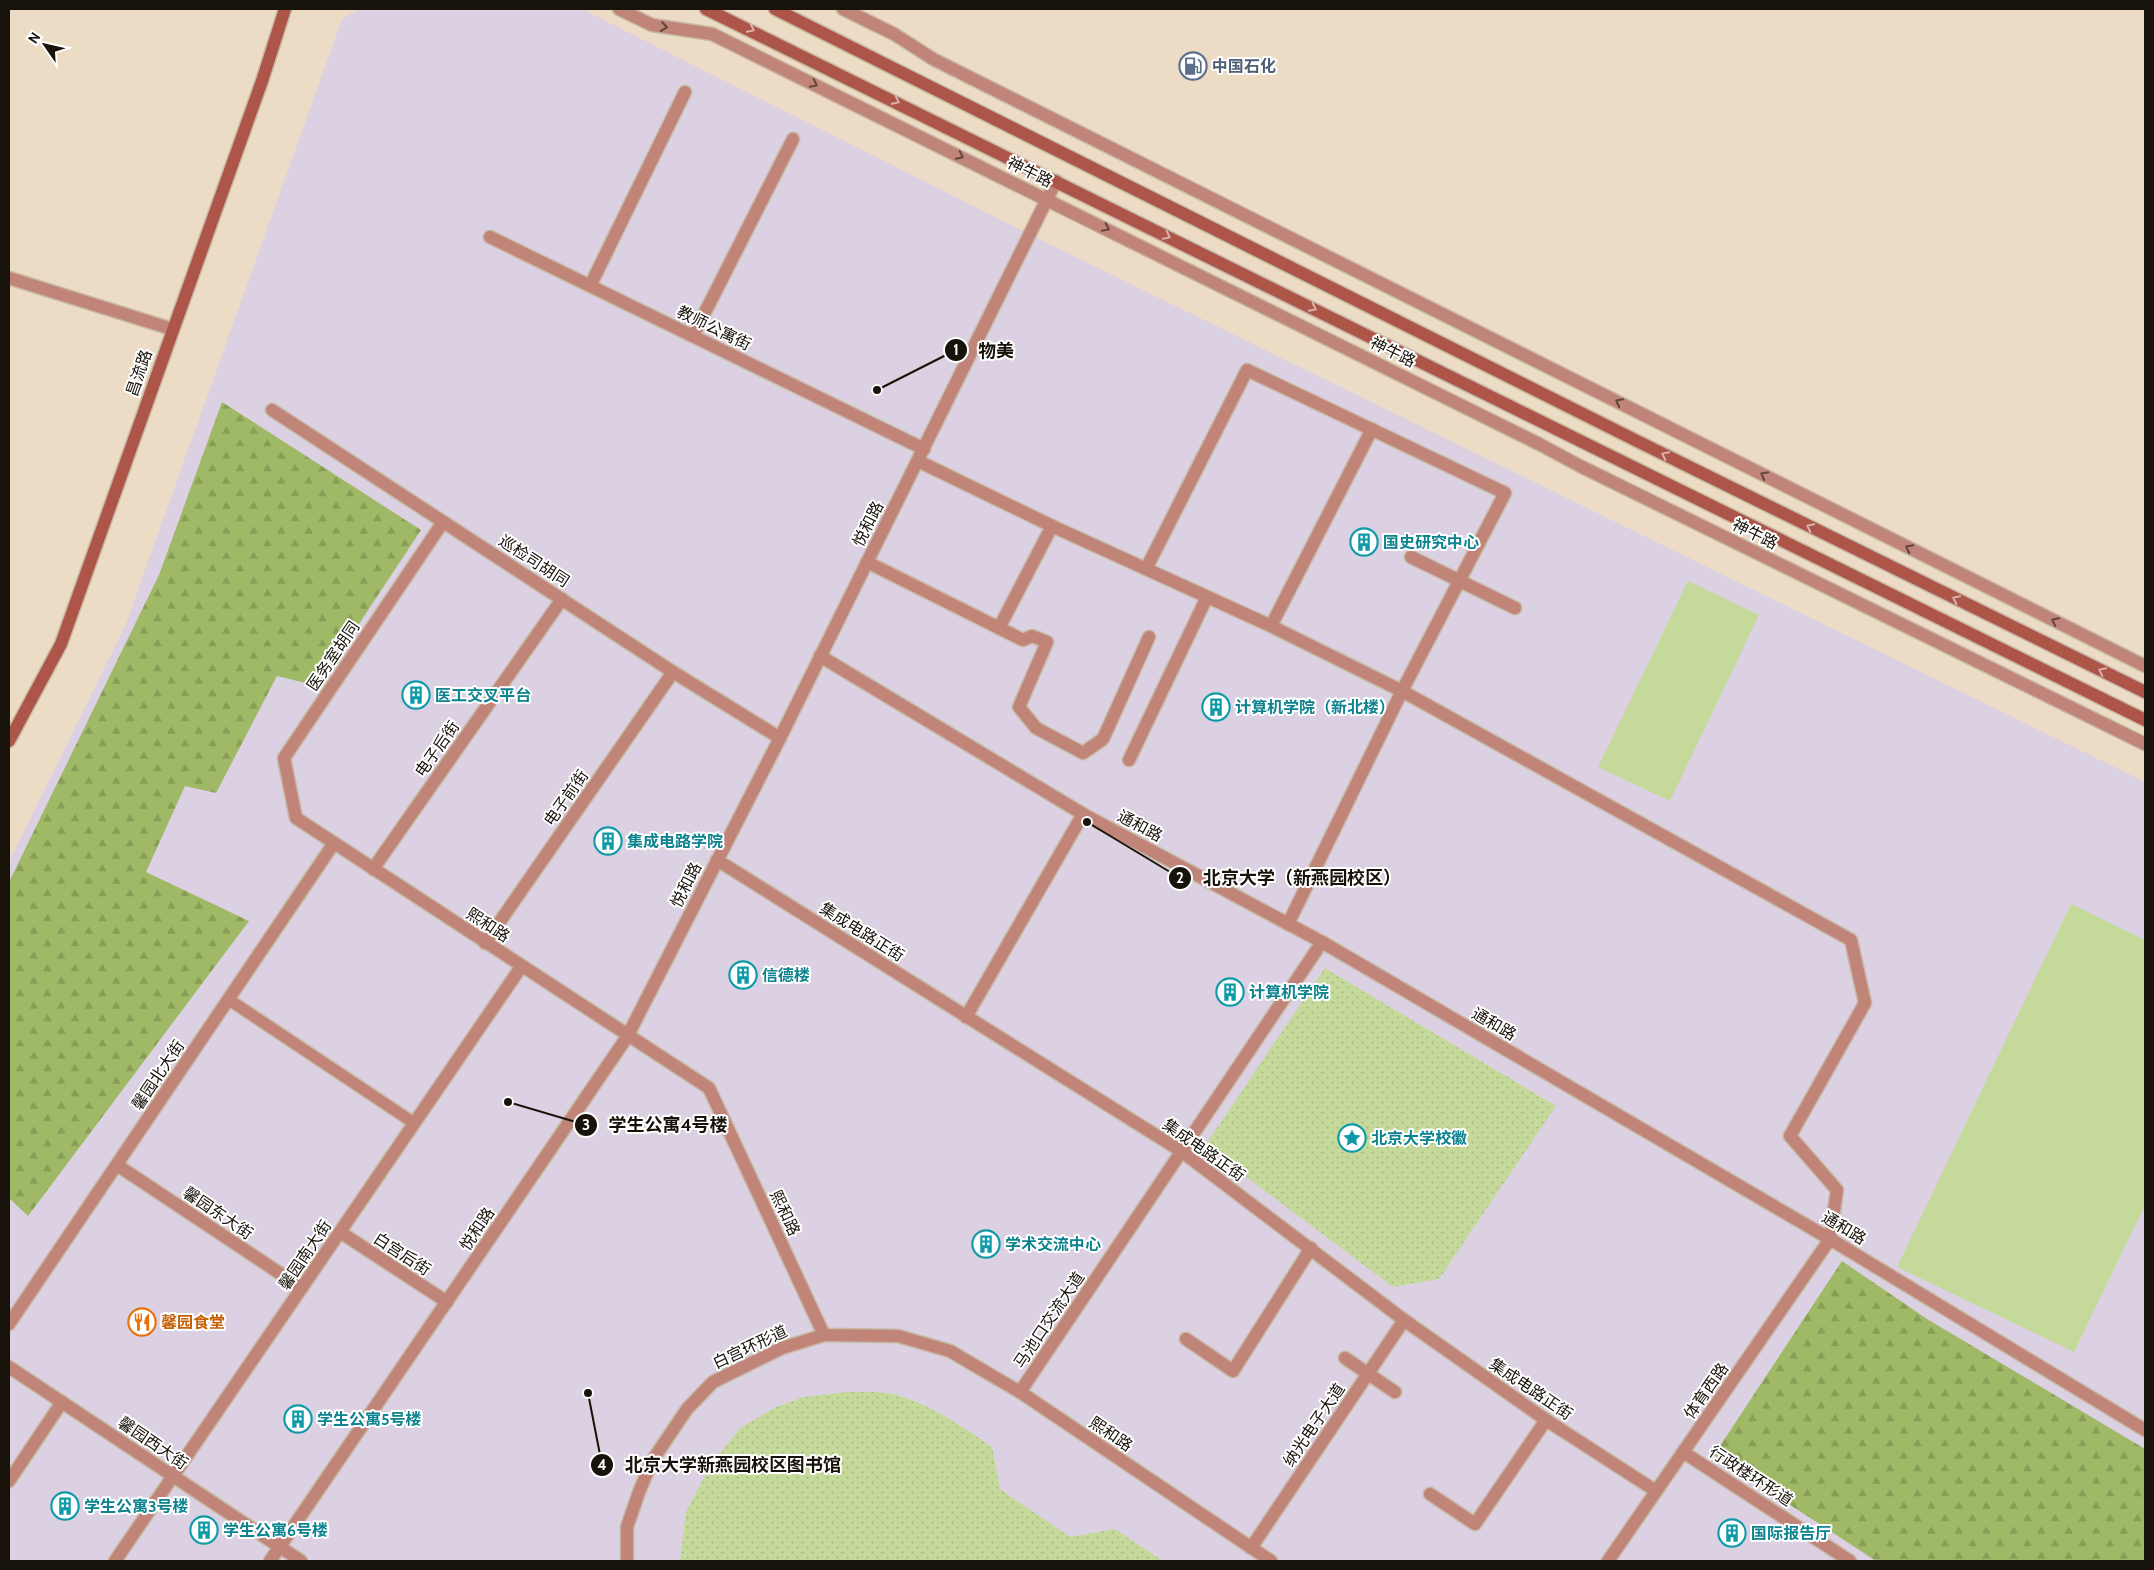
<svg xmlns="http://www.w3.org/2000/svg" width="2154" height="1570" viewBox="0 0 2154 1570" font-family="Cabin,'Noto Sans SC',sans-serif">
	<defs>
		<pattern id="green-dots" width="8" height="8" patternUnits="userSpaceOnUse" patternTransform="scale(1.25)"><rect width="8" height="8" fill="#c5da9a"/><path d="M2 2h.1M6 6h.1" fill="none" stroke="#a8ba83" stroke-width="1.8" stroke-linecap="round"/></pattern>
		<pattern id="forest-firs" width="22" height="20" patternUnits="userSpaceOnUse" patternTransform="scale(1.25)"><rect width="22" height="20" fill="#9fb966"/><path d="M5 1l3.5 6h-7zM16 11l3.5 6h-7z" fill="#889e57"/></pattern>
	</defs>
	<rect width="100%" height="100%" fill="#eddcc5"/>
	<path fill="#dcd0e3" d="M359,9H582L1031,235L2145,782V1561H9V862L125,626L342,19Z"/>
	<g fill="url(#green-dots)">
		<path d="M1325,968L1556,1106L1439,1279L1393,1287L1205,1146Z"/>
		<path d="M848,1392C860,1392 874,1391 886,1393C922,1398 963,1427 992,1447L1000,1489L1070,1537L1115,1529L1163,1561H680L686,1512L710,1466L740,1428L776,1407L803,1397Z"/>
	</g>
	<g fill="url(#forest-firs)">
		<path d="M222,402L421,530L318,686L277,676L216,793L185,786L146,872L249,921L28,1216L9,1198V882L159,575Z"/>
		<path d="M1842,1261L1927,1319L2145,1449V1561H1876L1714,1455Z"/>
	</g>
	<g fill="#c5da9a">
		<path d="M1688,581L1759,615L1670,801L1598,767Z"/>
		<path d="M2071,904L2145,940V1205L2074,1352L1897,1267Z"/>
	</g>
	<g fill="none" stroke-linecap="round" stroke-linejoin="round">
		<g stroke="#c6b8a3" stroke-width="14">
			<path id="service" d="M228,999L414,1123"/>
		</g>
		<g stroke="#c6b8a3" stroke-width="15">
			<g id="minor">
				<path d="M619,9L652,25L712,34L1539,444L1580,466L2145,744"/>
				<path d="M843,9L894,34L933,59L2145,666"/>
				<path d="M490,237L924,449"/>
				<path d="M9,278L172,329"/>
				<path d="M591,284L685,92"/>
				<path d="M693,336L793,139"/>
				<path d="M272,410L673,672L780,738"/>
				<path d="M918,461L1052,526L1271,626L1402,691L1851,940L1865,1003L1790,1136L1837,1190L1830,1239L1608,1561"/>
				<path d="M443,522L284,758L296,818L709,1088L824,1335L898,1336L950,1351L1020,1392L1271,1561"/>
				<path d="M1411,557L1515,608"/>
				<path d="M867,562L1023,640L1032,636L1047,642L1019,707L1036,728L1083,753L1103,739L1149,637"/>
				<path d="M1146,569L1247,370L1505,493L1402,691L1288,924"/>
				<path d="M1271,626L1372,429"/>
				<path d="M999,628L1052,526"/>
				<path d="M820,656L1083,814L1322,942L1830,1239L2145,1430"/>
				<path d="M1129,760L1207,597"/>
				<path d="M717,860L1181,1151L1404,1320L1546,1420L1656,1491"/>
				<path d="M373,869L562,599"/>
				<path d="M485,943L673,672"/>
				<path d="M966,1017L1083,814"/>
				<path d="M117,1165L302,1288"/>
				<path d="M340,1232L447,1302"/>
				<path d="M9,1324L334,843"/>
				<path d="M1186,1339L1233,1371L1311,1248"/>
				<path d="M1345,1358L1395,1392"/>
				<path d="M9,1367L301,1561"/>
				<path d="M1020,1392L1322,942"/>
				<path d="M1683,1452L1850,1561"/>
				<path d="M9,1481L62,1402"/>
				<path d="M1430,1494L1475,1524L1546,1420"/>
				<path d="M1251,1548L1404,1320"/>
				<path d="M115,1561L521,967"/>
				<path d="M270,1561L627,1037L780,738L1056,181"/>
				<path d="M627,1561V1527L639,1492L652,1461L687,1409L713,1382L782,1348L824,1335"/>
			</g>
		</g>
		<g stroke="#c6b8a3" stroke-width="15">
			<g id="secondary">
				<path d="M706,9L2145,720"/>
				<path d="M775,9L1637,441L2145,692"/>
				<path d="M9,741L61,644L262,81L285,9"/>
			</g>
		</g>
		<use href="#service" stroke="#c18479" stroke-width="11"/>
		<use href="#minor" stroke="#c18479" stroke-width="12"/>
		<use href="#secondary" stroke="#ac5548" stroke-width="12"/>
	</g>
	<defs><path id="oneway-chevron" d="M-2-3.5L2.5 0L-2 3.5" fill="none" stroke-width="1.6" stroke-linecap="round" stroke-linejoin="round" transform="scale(1.25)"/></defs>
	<g stroke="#63453c">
		<use href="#oneway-chevron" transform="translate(664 27) rotate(9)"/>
		<use href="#oneway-chevron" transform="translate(814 84) rotate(26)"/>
		<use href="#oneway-chevron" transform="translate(960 156) rotate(26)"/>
		<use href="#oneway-chevron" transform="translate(1106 228) rotate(26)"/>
		<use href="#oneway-chevron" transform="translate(1619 402) rotate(-153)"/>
		<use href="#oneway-chevron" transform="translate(1764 475) rotate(-153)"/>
		<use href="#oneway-chevron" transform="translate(1909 548) rotate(-153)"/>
		<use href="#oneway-chevron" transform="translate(2055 621) rotate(-153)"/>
	</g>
	<g stroke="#dab2ad">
		<use href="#oneway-chevron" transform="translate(751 29) rotate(26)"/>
		<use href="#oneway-chevron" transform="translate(896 101) rotate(26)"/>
		<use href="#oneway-chevron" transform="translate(1167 236) rotate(26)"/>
		<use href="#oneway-chevron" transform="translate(1313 308) rotate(26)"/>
		<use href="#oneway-chevron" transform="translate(1665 455) rotate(-154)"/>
		<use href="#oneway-chevron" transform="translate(1810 527) rotate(-154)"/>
		<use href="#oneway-chevron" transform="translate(1956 599) rotate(-154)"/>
		<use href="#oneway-chevron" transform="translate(2102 671) rotate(-154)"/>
	</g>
	<defs>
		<g id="fuel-ring" transform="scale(1.4375)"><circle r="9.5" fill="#fff" stroke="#5c6f8a" stroke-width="1.5"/><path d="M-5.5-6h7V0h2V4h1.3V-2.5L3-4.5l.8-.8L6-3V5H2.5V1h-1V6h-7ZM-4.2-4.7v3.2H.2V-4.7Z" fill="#5c6f8a"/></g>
		<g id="building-ring" transform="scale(1.4375)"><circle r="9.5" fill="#fff" stroke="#0f9aa8" stroke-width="1.5"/><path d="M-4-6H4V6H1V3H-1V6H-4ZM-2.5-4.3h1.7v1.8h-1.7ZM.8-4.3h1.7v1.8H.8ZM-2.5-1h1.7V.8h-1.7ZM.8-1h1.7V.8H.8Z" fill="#0f9aa8"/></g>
		<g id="sight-ring" transform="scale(1.4375)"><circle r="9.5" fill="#fff" stroke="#0f9aa8" stroke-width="1.5"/><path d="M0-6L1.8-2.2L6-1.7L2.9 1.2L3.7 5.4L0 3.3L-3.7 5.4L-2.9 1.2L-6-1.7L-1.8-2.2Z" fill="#0f9aa8"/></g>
		<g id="restaurant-ring" transform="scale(1.4375)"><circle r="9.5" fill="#fff" stroke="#e8710a" stroke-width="1.5"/><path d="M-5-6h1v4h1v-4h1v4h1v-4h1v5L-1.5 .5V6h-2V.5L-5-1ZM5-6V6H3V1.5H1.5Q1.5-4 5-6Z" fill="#e8710a"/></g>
	</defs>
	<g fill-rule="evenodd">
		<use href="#fuel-ring" x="1193" y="66"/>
		<use href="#building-ring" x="1364" y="542"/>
		<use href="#building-ring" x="416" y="695"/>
		<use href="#building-ring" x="1216" y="707"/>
		<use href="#building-ring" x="608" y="841"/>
		<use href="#building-ring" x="743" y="975"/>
		<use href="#building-ring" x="1230" y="992"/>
		<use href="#sight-ring" x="1352" y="1138"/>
		<use href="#building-ring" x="986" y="1244"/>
		<use href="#restaurant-ring" x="142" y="1322"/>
		<use href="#building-ring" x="298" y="1419"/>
		<use href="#building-ring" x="65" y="1506"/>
		<use href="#building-ring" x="204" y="1530"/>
		<use href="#building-ring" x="1732" y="1533"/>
	</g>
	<g text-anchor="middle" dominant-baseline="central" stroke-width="4" stroke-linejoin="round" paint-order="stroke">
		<g font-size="16" font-weight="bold" fill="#4e5e75" stroke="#fff" text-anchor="start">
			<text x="1212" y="66">中国石化</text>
		</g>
		<g font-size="16" fill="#17120a" stroke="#fff">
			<text transform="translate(1030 172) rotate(26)">神牛路</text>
			<text transform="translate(714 328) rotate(26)">教师公寓街</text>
			<text transform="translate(1393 352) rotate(26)">神牛路</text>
			<text transform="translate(139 373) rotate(-71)">昌流路</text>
			<text transform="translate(868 524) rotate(-63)">悦和路</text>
			<text transform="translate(1755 534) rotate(26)">神牛路</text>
			<text transform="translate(534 561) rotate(33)">巡检司胡同</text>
			<text transform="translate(333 656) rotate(-56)">医务室胡同</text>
			<text transform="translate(437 749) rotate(-55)">电子后街</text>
			<text transform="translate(566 798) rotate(-55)">电子前街</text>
			<text transform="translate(1140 826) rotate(28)">通和路</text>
			<text transform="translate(686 885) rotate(-63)">悦和路</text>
			<text transform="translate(488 925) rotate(33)">熙和路</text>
			<text transform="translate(862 932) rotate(32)">集成电路正街</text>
			<text transform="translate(1494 1024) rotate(30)">通和路</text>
			<text transform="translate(158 1075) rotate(-56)">馨园北大街</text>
			<text transform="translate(1204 1150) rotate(35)">集成电路正街</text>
			<text transform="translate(218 1213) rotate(34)">馨园东大街</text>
			<text transform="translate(785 1213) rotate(65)">熙和路</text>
			<text transform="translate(1844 1228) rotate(31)">通和路</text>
			<text transform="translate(477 1229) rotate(-56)">悦和路</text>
			<text transform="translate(402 1254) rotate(33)">白宫后街</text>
			<text transform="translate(305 1255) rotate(-56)">馨园南大街</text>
			<text transform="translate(1049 1320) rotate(-56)">马池口交流大道</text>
			<text transform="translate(750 1347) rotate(-25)">白宫环形道</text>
			<text transform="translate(1531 1389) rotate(34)">集成电路正街</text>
			<text transform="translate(1706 1391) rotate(-55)">体育西路</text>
			<text transform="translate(1314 1425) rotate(-56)">纳光电子大道</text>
			<text transform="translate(1111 1434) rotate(34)">熙和路</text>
			<text transform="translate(153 1443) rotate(34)">馨园西大街</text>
			<text transform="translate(1751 1476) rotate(33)">行政楼环形道</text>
		</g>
		<g font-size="16" font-weight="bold" fill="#0d838f" stroke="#fff" text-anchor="start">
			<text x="1383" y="542">国史研究中心</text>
			<text x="435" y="695">医工交叉平台</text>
			<text x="1235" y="707">计算机学院（新北楼）</text>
			<text x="627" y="841">集成电路学院</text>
			<text x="762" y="975">信德楼</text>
			<text x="1249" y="992">计算机学院</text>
			<text x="1371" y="1138">北京大学校徽</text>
			<text x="1005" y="1244">学术交流中心</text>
			<text x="317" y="1419">学生公寓5号楼</text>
			<text x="84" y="1506">学生公寓3号楼</text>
			<text x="223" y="1530">学生公寓6号楼</text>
			<text x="1751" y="1533">国际报告厅</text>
		</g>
		<g font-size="16" font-weight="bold" fill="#c56008" stroke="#fff" text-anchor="start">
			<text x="161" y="1322">馨园食堂</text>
		</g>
	</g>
	<path fill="none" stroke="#17120a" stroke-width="2" d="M877 390L956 350M1087 822L1180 878M508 1102L586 1125M588 1393L602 1465"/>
	<g fill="#17120a" stroke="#fff" stroke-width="2">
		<circle cx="877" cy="390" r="5"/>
		<circle cx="1087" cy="822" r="5"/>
		<circle cx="508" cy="1102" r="5"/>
		<circle cx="588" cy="1393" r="5"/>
		<circle cx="956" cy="350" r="12"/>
		<circle cx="1180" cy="878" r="12"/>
		<circle cx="586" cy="1125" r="12"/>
		<circle cx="602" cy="1465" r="12"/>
	</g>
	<g font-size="15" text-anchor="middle" font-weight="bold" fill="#fff">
		<text x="956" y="355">1</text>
		<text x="1180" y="883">2</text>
		<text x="586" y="1130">3</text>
		<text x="602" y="1470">4</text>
	</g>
	<g font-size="18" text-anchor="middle" font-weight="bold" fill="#17120a" stroke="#fff" stroke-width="4" stroke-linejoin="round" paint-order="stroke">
		<text x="996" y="357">物美</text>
		<text x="1302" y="884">北京大学（新燕园校区）</text>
		<text x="668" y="1131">学生公寓4号楼</text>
		<text x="733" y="1471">北京大学新燕园校区图书馆</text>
	</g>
	<rect width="2154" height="1570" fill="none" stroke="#17120a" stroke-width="20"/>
	<g transform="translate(45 45) rotate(304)" stroke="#ffffff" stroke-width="4" paint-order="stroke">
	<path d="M0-4L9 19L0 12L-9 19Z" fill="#17120a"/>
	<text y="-8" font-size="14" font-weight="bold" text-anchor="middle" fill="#17120a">N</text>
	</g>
</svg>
